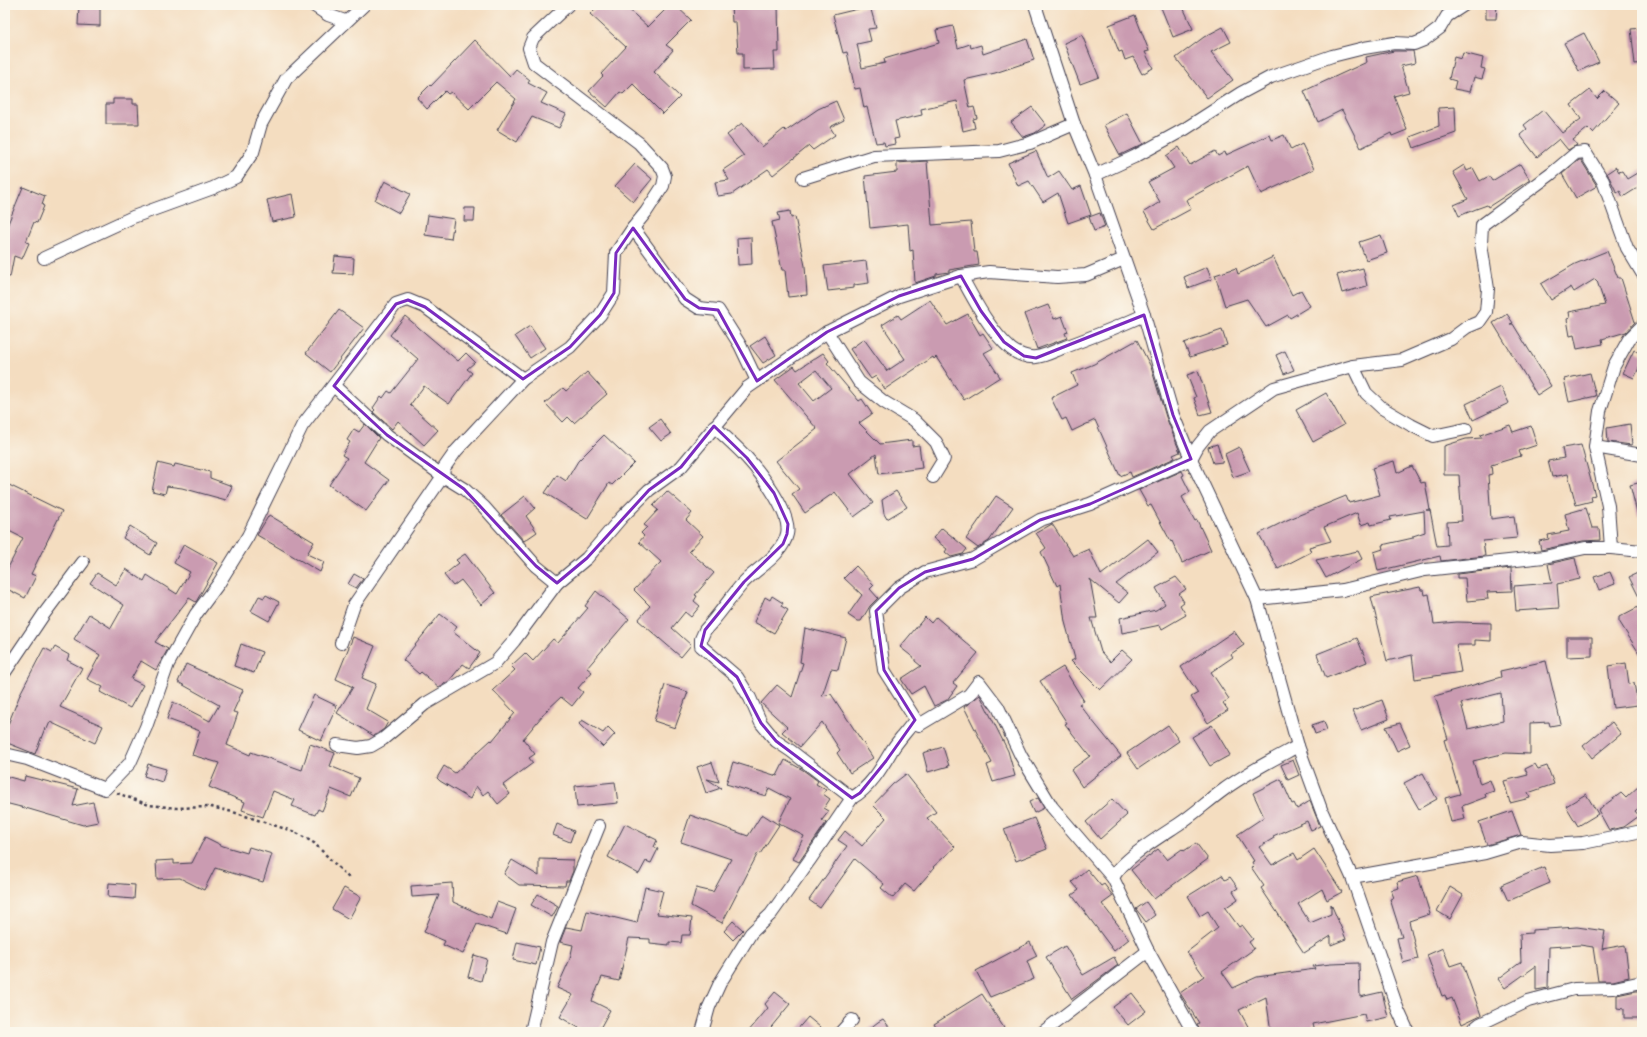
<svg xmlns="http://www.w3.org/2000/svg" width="1647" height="1037" viewBox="0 0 1647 1037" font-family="Mynerve,sans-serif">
	<rect width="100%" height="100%" fill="#fbf7ec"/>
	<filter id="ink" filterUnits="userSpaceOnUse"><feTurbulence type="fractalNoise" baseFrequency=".025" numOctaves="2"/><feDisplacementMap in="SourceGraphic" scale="8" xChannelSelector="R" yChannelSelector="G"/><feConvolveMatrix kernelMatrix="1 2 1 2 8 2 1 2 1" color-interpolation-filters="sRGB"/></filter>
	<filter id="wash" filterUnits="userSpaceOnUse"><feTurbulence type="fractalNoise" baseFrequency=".012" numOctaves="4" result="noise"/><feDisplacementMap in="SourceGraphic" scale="16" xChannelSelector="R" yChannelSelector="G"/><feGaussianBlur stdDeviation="0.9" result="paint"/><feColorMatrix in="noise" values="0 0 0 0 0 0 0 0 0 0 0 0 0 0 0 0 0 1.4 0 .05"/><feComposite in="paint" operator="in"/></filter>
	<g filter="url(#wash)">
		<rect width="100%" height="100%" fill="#f4ddc0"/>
		<g id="blocks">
			<g fill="#ca9bb1" fill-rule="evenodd">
				<path d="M79,5H100V26L78,25Z"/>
				<path d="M599,5H624L648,27L670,5H675L691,20L666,45L673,50L654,72L680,97L663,114L633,84L623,94L620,92L607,107L589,91L603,76L601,74L626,47L590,14Z"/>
				<path d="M731,5H778L779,52H774L775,69L743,70V53H738L736,22H732Z"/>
				<path d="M1160,5H1182L1193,29L1173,37Z"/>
				<path d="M1486,5H1497L1496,19H1486Z"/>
				<path d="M870,6L876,28L868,29L871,41L857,44L862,68L885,63L884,59L939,43L936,30L953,26L958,48L970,44L971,48L981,45L983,54L1027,39L1034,60L995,73L964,80L970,108L974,107L977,118L973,119L975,128L963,131L957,101L921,109L922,115L895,121L899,138L894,139L895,144L885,146L884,142L876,143L867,107L864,108L860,88L855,89L847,52L843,53L833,15Z"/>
				<path d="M1135,15L1149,51L1145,52L1153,68L1142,74L1133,57L1125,60L1122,51L1119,52L1109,25Z"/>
				<path d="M1223,27L1231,42L1211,52L1233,80L1207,98L1176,58L1204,37Z"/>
				<path d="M1642,28V63L1635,64L1631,29Z"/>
				<path d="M1584,33L1599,62L1579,71L1564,43Z"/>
				<path d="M1082,35L1099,77L1080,84L1064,43Z"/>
				<path d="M475,40L510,76L516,69L530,80L528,83L547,93L541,103L566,114L559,128L532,117L517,142L497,130L516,99L496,82L469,109L451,92L448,94L445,91L427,109L417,98L430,85L431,86Z"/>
				<path d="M1394,51H1413L1415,63L1401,66L1409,92L1394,96L1407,130L1392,136L1391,133L1361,148L1342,110L1318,122L1304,91L1367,62L1366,57Z"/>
				<path d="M1463,53L1483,58L1481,68L1485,69L1482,79L1474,77L1470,92L1454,89L1456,81L1449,79L1454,57L1461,59Z"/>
				<path d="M1590,90L1597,99L1605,91L1619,103L1593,133L1588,128L1573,140L1577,145L1568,150L1559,139L1537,157L1520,135L1527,129L1524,125L1543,110L1562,133L1581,119L1571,105Z"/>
				<path d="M113,99H133V104H138L139,124H106V104H113Z"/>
				<path d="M836,101L844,120L830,127L835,135L813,150L809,146L773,175L768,169L732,194L718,196L715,182L729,180L723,170L744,156L727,135L742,123L762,147L784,129L786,131L818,109Z"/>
				<path d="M1032,107L1046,125L1035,133L1023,137L1011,122Z"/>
				<path d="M1455,107L1456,133L1414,148L1410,137L1439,126L1438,108Z"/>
				<path d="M1127,113L1143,144L1120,155L1104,125Z"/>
				<path d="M1270,135L1272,140L1284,135L1291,150L1302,144L1314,169L1261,194L1248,166L1186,200L1191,209L1154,229L1144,212L1160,202L1148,182L1174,168L1166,156L1179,147L1190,165L1215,151L1218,156L1225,152L1226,155Z"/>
				<path d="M1036,151L1048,178L1059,171L1072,190L1081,186L1091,215L1068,223L1058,193L1043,202L1029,181L1018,186L1008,163Z"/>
				<path d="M1579,160H1581L1597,186L1576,198L1562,174Z"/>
				<path d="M927,161L932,225L971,222L974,252H977L979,265L949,270V272L936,274V276L915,283L913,250L910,251L908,224L870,228L865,176L897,172V163Z"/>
				<path d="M635,164L652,179L633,202L615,186Z"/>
				<path d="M1520,164L1530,180L1488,207L1487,205L1476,209L1459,216L1454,205L1468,199L1453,172L1464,165L1467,171L1473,168L1480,181L1489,176L1492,181Z"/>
				<path d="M1616,167L1619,172L1622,171L1627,179L1642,170V185L1623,197L1620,191L1617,193L1607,173Z"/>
				<path d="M385,181L410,194L399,213L375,200Z"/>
				<path d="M23,187L45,196L42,205L44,206L37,223L34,222L26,242L29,243L22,259L14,256L10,277L5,276V231Z"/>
				<path d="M292,194L296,217L272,222L267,200Z"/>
				<path d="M465,208H475L474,221H464Z"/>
				<path d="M790,211L791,218L795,217L805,266L807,295L788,297L785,270H782L772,222L780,220L778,213Z"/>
				<path d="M1100,213L1105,227L1094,231L1089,217Z"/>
				<path d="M428,215L454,219L451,239L425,235Z"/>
				<path d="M1381,235L1387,253L1366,260L1359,242Z"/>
				<path d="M751,237L752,264L738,265L737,238Z"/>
				<path d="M1607,251L1618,278H1621L1635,322L1626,332L1602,339L1603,344L1577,349L1574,335L1570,336L1567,319L1570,318L1569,312L1605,305L1597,281L1595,279L1574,292L1571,287L1551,300L1541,284L1575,264Z"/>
				<path d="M335,256L354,258L353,274L333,273Z"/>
				<path d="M1273,257L1292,295L1301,290L1310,306L1290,318L1288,315L1266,327L1247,299L1225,306L1215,275L1236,268L1238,274Z"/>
				<path d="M866,261L869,283L854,285V288L828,291L824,266Z"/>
				<path d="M1207,267L1212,279L1188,288L1184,277Z"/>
				<path d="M1363,268L1367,286L1342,293L1337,275Z"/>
				<path d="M930,300L947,325L968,314L980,335L983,333L993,348L984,353L1000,377L964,400L936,357L934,359L933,357L885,389L876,376L871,379L850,349L864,339L887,371L905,359L882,325L898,315L901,319Z"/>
				<path d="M1048,305L1054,319L1062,316L1068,332L1065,333L1067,338L1037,349L1024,314Z"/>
				<path d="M339,310L364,328L330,372L306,353Z"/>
				<path d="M1507,314L1513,323L1510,324H1513L1551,386L1537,395L1493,323Z"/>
				<path d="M405,316L458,361L466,353L475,362L467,369L472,373L449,404L424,386L410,405L438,430L424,445L398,421L392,429L373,412L375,410L373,408L381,396L383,398L388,391L391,393L418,359L390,335Z"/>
				<path d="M530,326L545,348L530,358L515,336Z"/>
				<path d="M1222,330L1227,345L1190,357L1184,343Z"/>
				<path d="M765,336L776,355L763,363L750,346Z"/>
				<path d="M1137,340L1151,367L1166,417L1180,452L1173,455L1175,458L1132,477L1130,472L1120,476L1095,420L1072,431L1066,418L1062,420L1051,398L1077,385L1072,373L1094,364Z"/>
				<path d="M1634,350L1642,354V369L1639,368L1634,378L1623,373Z"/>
				<path d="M1285,351L1294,370L1284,374L1276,355Z"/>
				<path d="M823,353L829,361L827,363L859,401L862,399L872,414L859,423L880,444L912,440V446L919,445L922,468L879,474L876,454L850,474L873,503L854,517L835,492L805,513L792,494L799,489L776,461L817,429L775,380L794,366L797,370ZM816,370L831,388L814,401L799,383Z"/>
				<path d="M1198,371L1212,412L1200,415L1194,398L1196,397L1187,375Z"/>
				<path d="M587,372L607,394L574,423L568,417L563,422L545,403L563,388L566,391Z"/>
				<path d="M1590,373L1596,396L1569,402L1564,379Z"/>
				<path d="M1501,387L1509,403L1473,420L1466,404Z"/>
				<path d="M1326,393L1344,425L1313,442L1296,410Z"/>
				<path d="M660,419L671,434L661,441L649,427Z"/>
				<path d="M365,424L379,438L364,462L389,480L366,511L329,485L347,458L342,455L350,442L347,440L354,429L359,432Z"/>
				<path d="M1630,424L1632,445L1608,442L1607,428Z"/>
				<path d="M1510,425L1513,432L1531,426L1537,445L1519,451L1521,456L1491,465L1492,474L1488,475L1491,519L1514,516L1517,538L1483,541L1485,556L1441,561L1440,556L1378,571L1374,552L1383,549L1382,545L1413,538V536L1425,532L1424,511L1390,517L1391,520L1371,525L1370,522L1361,525L1357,513L1324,527L1331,541L1309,547L1311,552L1278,569L1259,534L1287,520L1346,496L1349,503L1380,495L1372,468L1394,461L1397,473L1412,466L1421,483L1425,482L1430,510H1426H1430L1437,546L1448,545L1447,522L1462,521L1459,475H1444V446L1466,439L1482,438L1480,435Z"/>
				<path d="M604,435L634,463L612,485L609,483L587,519L545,493L557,475L566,481L578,461Z"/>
				<path d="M1217,444L1223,462L1213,463L1208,447Z"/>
				<path d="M1581,445L1595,495L1591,496L1592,501L1576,505L1568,474L1552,477L1548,461L1564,458L1562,448Z"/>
				<path d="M1239,447L1250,471L1233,477L1225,454Z"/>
				<path d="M158,463L174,467L175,464L210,472V478L232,486L226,500L182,488L167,486L165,494L152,491Z"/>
				<path d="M1182,471L1184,475L1182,476L1190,492L1182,497L1195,521L1197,520L1211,550L1182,563L1172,541L1171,542L1151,505L1148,506L1139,490Z"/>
				<path d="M1642,482V515L1638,516L1630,485Z"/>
				<path d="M9,485L62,511L31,574L36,576L25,598L5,588V574L23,538L5,529V493Z"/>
				<path d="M667,491L692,513L686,520L703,536L689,551L714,573L695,595L697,596L694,601L700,606L691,617L685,612L672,628L691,645L681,657L638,620L650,606L634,590L661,562L639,542L644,536L641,533L647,527L644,525L658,510L653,506Z"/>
				<path d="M896,491L907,507L887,519L884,514L882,500Z"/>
				<path d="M525,496L535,508L526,516L537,532L524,541L501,515Z"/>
				<path d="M996,496L1013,507L989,541L978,548L966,539Z"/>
				<path d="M1586,508L1592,528H1599L1600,540L1583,541L1541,550L1539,541L1549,539L1548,535L1569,531L1565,514Z"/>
				<path d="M269,515L314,542L307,554L324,562L320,572L257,535Z"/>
				<path d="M1052,524L1073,556L1089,549L1101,575L1148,539L1158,552L1116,584L1128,593L1119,603L1090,579L1097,618H1091L1101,652L1110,662L1122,650L1132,659L1100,690L1071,661L1075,659L1065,622L1060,584L1057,586L1041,552L1046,548L1036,533Z"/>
				<path d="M130,526L157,543L150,555L123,538Z"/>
				<path d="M942,528L967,549L963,554L951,557L945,552L947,549L933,538Z"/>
				<path d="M184,544L218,563L196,602L189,598L155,642L168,649L156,670L141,661L131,679L143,685L130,708L100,692L103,687L87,679L100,655L74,639L89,614L111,628L124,605L90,583L97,573L116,585L126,569L144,581L147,575L177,594L190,572L174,563Z"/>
				<path d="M1358,551L1362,559L1326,578L1316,560Z"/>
				<path d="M465,554L495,593L481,605L461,580L453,586L444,575L459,563L456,560Z"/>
				<path d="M1575,558L1580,579L1557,584L1559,608L1516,611L1514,586L1552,583L1548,564Z"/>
				<path d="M856,566L874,585L870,589L878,598L870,606L861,621H857L848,615L862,595L844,578Z"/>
				<path d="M1511,568L1512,591L1487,592L1488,599L1467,601L1465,578H1457V574Z"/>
				<path d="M1642,571V603L1629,577Z"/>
				<path d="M1610,572L1615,584L1599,590L1594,577Z"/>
				<path d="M354,574L363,579L356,588L348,584Z"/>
				<path d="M1176,577L1186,589L1179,594L1184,602L1180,605L1186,615L1162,629L1160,625L1122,633L1120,618L1156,610L1165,604L1156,588Z"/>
				<path d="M1420,587L1421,590H1424L1425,595L1429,594L1434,624L1457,622L1491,623V641L1475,640V645H1456L1461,672L1415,679L1412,655L1387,661L1371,597Z"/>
				<path d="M596,591L629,619L587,668L592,672L578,688L583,692L572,706L561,697L547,710L523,739L535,754L529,758L533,763L503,785L510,794L498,804L488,791L483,795L476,786L470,799L440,781L437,778L444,766L455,773L491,740L492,741L515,713L493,690L515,670L511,666L525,653L533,661L553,639L558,643L588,608L585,606Z"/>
				<path d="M266,595L279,602L269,621L251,611L259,596L264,598Z"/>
				<path d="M772,596L783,603L781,606L788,610L774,633L754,622L765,597L770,600Z"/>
				<path d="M1642,605V658L1619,621V617Z"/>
				<path d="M440,614L457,627L453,632L480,653L469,668L463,664L449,681L439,687L421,672L419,674L403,660Z"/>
				<path d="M925,617L931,623L936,617L978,653L953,683L957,686L947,700L934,706L924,686L911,694L901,679L921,666L915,661V659L900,647Z"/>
				<path d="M805,628L846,638L838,670L831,669L822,696L831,694L873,758L850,773L837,753L840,750L822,722L800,747L782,732L787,727L761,703L777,685L792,697L803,663L800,662Z"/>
				<path d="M1234,631L1244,645L1231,654L1233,657L1211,672L1229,699L1223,703L1228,710L1208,723L1191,697L1198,693L1181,667Z"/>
				<path d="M353,637L375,646L362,678L376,684L366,709L388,722L384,729L374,736L337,713L353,687L336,679Z"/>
				<path d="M1567,637H1592V656L1567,657Z"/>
				<path d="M1357,638L1367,662L1326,678L1317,654Z"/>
				<path d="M241,644L262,652L254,673L234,666Z"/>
				<path d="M55,647L69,655L67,660L82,668L60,707L103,726L95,743L50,722L47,729L45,728L35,754L5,742V732L21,692L44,648L52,652Z"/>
				<path d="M1546,661L1561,724L1550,726L1549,722L1530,723V754L1506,753L1473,761L1480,784L1490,780L1494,791L1485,794L1486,797L1462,806L1465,819L1451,822L1445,798L1460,794L1444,740L1448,739L1435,696L1501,677L1500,671ZM1501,693L1503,721L1468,729L1461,703Z"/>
				<path d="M1626,663L1629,684L1634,683L1638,705L1613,708L1608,666Z"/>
				<path d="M186,664L243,690L233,712L238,713L227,745L250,755L251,752L302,770L310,744L335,753L330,766L359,778L351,797L331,789L322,811L318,809L315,815L292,806L295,800L273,791L263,817L242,810L245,802L209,787L219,763L192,755L200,731L167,719L173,702L210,721L219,705L178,682Z"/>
				<path d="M1063,667L1084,701L1079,704L1121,756L1082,787L1071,770L1090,756L1065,724L1067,723L1040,681Z"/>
				<path d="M665,685L688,692L675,728L654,721Z"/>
				<path d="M314,695L337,706L321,741L298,730Z"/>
				<path d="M980,695L1008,751L1015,776L993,782L987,765L992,763L964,707Z"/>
				<path d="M1382,700L1389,719L1361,730L1353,711Z"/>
				<path d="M582,720L603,733L608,727L615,734L603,747L579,724Z"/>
				<path d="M1324,721L1327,730L1315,734L1312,725Z"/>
				<path d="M1612,722L1621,734L1592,758L1583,746Z"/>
				<path d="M1400,723L1410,745L1397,751L1386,727Z"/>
				<path d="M1168,725L1179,741L1138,769L1127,753Z"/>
				<path d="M1212,725L1230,755L1210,766L1192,737Z"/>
				<path d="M943,747L949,766L928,772L923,753Z"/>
				<path d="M785,760L803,770L818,781L816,784L826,790L823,794L830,799L824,808L829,811L822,820L826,823L799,862L793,859L804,836L778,823L790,799L769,788L766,796L726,784L733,762L777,776Z"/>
				<path d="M1293,760L1299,775L1288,780L1281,765Z"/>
				<path d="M712,762L719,782L707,779L721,788L706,793L697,767Z"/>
				<path d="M148,764L166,769L162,782L144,776Z"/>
				<path d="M1535,764L1538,769L1547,766L1554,784L1528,793L1530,798L1510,803L1504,781L1528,775L1525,769Z"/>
				<path d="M1423,773L1437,799L1419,809L1404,783Z"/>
				<path d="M906,774L936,812L927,818L955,847L933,867L934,868L914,891L905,884L893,898L881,888L884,884L855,859L820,908L809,900L847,846L838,840L845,831L862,846L886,818L873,805L893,784Z"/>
				<path d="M5,776L24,781L25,776L78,789L73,806L93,802L98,822L83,825L29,809L5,803Z"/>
				<path d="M1281,779L1292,804L1294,803L1297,809L1310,801L1320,826L1311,830L1307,821L1273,836L1274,838L1259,847L1272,865L1294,853L1298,860L1314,849L1342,892L1327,900L1322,889L1298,904L1310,923L1331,914V904L1346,939L1331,945V936L1304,953L1261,888L1264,886L1251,867L1254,866L1252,862L1254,861L1237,835L1264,817L1253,793Z"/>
				<path d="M615,782L618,803L577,807L575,786Z"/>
				<path d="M1642,783V805L1635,811L1639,816L1624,827L1609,830L1598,810L1621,793L1626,798Z"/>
				<path d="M1586,794L1598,814L1578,826L1566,806Z"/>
				<path d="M1038,798L1044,808L1034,813L1029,802Z"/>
				<path d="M1112,799L1127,815L1100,839L1086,822Z"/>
				<path d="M1512,811L1521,835L1487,845L1479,822Z"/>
				<path d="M762,814L779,825L760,854L758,853L722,923L691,906L696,888L713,892L731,859L681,842L690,815L748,836Z"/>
				<path d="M1034,818L1047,849L1016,861L1004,829Z"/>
				<path d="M557,824L574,831L570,842L553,835Z"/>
				<path d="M625,824L657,840L654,847L658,849L651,863L646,861L639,874L608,857Z"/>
				<path d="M205,837L223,846L247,853L249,847L272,854L263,882L215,868L204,890L180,878L157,879L156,861L174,860V864L192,863Z"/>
				<path d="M1196,843L1208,859L1154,899L1131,870L1158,849L1167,860L1182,849L1184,851Z"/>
				<path d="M539,859L573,860V871L569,881H566L565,886L519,885L504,874L512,860L539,876Z"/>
				<path d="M1544,867L1550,883L1508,901L1501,885Z"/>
				<path d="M1087,869L1101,886L1104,884L1113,896L1102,904L1129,939L1114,951L1072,895L1079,890L1072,882Z"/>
				<path d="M1222,875L1225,880L1230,877L1238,888L1233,891L1238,899L1225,908L1239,927L1242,925L1253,939L1249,942L1254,949L1222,972L1233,988L1257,977L1315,969L1313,966L1331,964L1359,963L1360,997L1382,992L1388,1017L1366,1022L1364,1014L1313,1024L1315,1032H1271L1266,997L1239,1010L1251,1032H1200L1197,1024L1199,1023L1180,993L1204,976L1187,952L1218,928L1208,911L1200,916L1188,896Z"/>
				<path d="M1418,876L1430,914L1409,921L1418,959L1403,963L1397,938L1402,937L1390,899L1394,898L1391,890L1399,888L1397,882Z"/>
				<path d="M109,883L135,885L134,899L108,897Z"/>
				<path d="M452,883L453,902L491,919L497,902L516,909L507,934L477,924L463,954L443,945L445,941L424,932L439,895L412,897L411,886Z"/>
				<path d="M645,887L663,891L657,914L692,918L690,935H682L681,943L669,942V945L650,943V939L629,938L619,981L602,977L592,1001L610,1010L598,1032H577L579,1028L560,1017L573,995L557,988L570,959L573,945L560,942L566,927L582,930L587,911L637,923Z"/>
				<path d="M1450,887L1463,895L1450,919L1437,911Z"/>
				<path d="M344,888L361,897L349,919L332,909Z"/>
				<path d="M538,894L558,906L552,917L531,905Z"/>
				<path d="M1146,902L1155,915L1146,922L1136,909Z"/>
				<path d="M733,921L743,930L733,940L724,931Z"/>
				<path d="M1577,927L1605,931L1602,949L1625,945L1629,977L1613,981H1598L1593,947L1580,945L1549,947L1548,988L1536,990V966L1505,988L1498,979L1521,962L1520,934L1532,933V930Z"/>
				<path d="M517,942L540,947L536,965L513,960Z"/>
				<path d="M1030,942L1037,956L1027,961L1034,979L990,997L976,971Z"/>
				<path d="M1065,946L1083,975L1114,957L1118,965L1072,999L1046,957Z"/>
				<path d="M1443,948L1450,966L1462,962L1481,1015L1462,1024L1452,998L1447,1000L1445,995L1442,996L1427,955Z"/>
				<path d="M474,955L487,959L481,981L468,977Z"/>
				<path d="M1636,991H1642V1018H1624V1009L1617,1008V995Z"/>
				<path d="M775,992L790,1004L767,1032H748L768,1008L765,1004Z"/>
				<path d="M1132,993L1146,1011L1128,1025L1113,1007Z"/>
				<path d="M982,994L1004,1028L997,1032H939L934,1024Z"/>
				<path d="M808,1017L826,1032H795Z"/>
				<path d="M883,1019L893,1032H865L878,1022Z"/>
			</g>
		</g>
	</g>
	<g filter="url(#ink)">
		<use href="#blocks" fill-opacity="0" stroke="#423e4f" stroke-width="1"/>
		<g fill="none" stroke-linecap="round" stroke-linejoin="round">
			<g stroke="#423e4f" stroke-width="14">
				<g id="minor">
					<path d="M313,5L328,15L345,21"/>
					<path d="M1035,5L1074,124L1095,175L1144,315L1173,415L1191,459L1257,599L1298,746L1322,812L1352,877L1398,1010L1408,1032"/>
					<path d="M1095,175L1134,157L1185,129L1241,93L1271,77L1332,56L1364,48L1394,43L1414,44L1424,40L1440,28L1447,16L1464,5"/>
					<path d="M803,178L874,156L999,151L1030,143L1074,124"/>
					<path d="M633,228L685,299L699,308L718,310L740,345L757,381"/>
					<path d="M44,258L133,217L213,188L236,177L253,152L261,124L286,79L364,5"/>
					<path d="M961,276L989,272L1057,277L1086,275L1124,259"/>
					<path d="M827,332L859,382L884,402L914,420L936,442L944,459L933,477"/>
					<path d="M1353,366L1366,393L1382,408L1411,425L1433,436L1466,429"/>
					<path d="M334,386L387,435L443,476L464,489L484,507L536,566L557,583"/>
					<path d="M714,426C725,437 737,447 747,458C760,472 792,514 787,534C782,556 757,568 743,583C730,598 719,615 705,630L701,639V646L737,677L750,698L761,723L776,741L791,751L852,798"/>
					<path d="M1595,447L1642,455"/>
					<path d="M1611,548L1642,551"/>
					<path d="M1257,599L1343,590L1425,570L1544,557L1585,548H1611L1608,506L1595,447L1600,411L1614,366L1629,339L1642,326"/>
					<path d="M341,643L354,605L443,476L444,468L456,451L523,379L570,347L600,315L614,293L616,253L633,228L646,212L663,186L665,176L662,168L639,143L534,63L529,48L533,38L568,5"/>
					<path d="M5,672L44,614L83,562"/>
					<path d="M337,745L358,748L371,746L383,739L425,704L495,663L514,641L557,583L587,558L621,518L649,490L681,467L747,388L827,332L899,296L961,276C974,300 990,331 1011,349C1017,354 1028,358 1036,357C1046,356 1056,350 1065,347C1092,337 1118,327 1144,315"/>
					<path d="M5,754L27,759L105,789L130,763L146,727L168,664L196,614L219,583L248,536L302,426L396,304L408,300L425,307L523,379"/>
					<path d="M1352,877L1485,853L1522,842L1550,845L1583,843L1642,831"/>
					<path d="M1113,878L1052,807L1021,756L998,707L979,682L969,695L919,725L884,670L876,611L899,588L925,572L973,559L1040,520L1090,504L1191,459L1198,446L1210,431L1274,388L1353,366L1402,360L1451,339L1467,327L1479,322L1486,312L1488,289L1481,244L1482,225L1551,174L1576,153L1585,152L1603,181L1627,248L1642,273"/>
					<path d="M531,1032L552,942L599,826"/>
					<path d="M702,1032L709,1007L720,983L751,933L771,914L809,861L852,798C870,788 882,767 892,750C899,739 908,730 915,720"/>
					<path d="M841,1032L852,1020"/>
					<path d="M1043,1032L1148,951"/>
					<path d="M1193,1032L1148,951L1113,878C1122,859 1161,836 1179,824C1194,814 1207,802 1222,791C1246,773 1272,760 1298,746"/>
					<path d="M1470,1032L1480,1024L1528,1001L1574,989L1614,988L1642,982"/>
				</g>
			</g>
			<path stroke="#423e4f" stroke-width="2.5" stroke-dasharray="3 3" stroke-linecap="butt" d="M117,793L149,805L176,808L211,807L233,812L295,832L314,843L349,878"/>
			<use href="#minor" stroke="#fff" stroke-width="12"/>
		</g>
	</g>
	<path fill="none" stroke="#7b2cbf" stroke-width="3" stroke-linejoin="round" d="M633,228L685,299L699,308L718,310L757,381L827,332L899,296L961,276L981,311L1004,342L1024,356L1036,358L1046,354L1144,315L1173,415L1191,459L1090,504L1040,520L973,559L925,572L899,588L876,611L884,670L915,720L886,761L860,793L852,798L776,741L761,723L737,677L701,646L705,630L744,582L783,544L787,534L788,524L774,493L747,458L714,426L681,467L649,490L587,558L557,583L536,566L464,489L387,435L334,386L396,304L408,300L425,307L523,379L570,347L600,315L614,293L616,253Z"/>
	<rect width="1647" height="1037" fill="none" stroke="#fbf7ec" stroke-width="20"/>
</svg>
